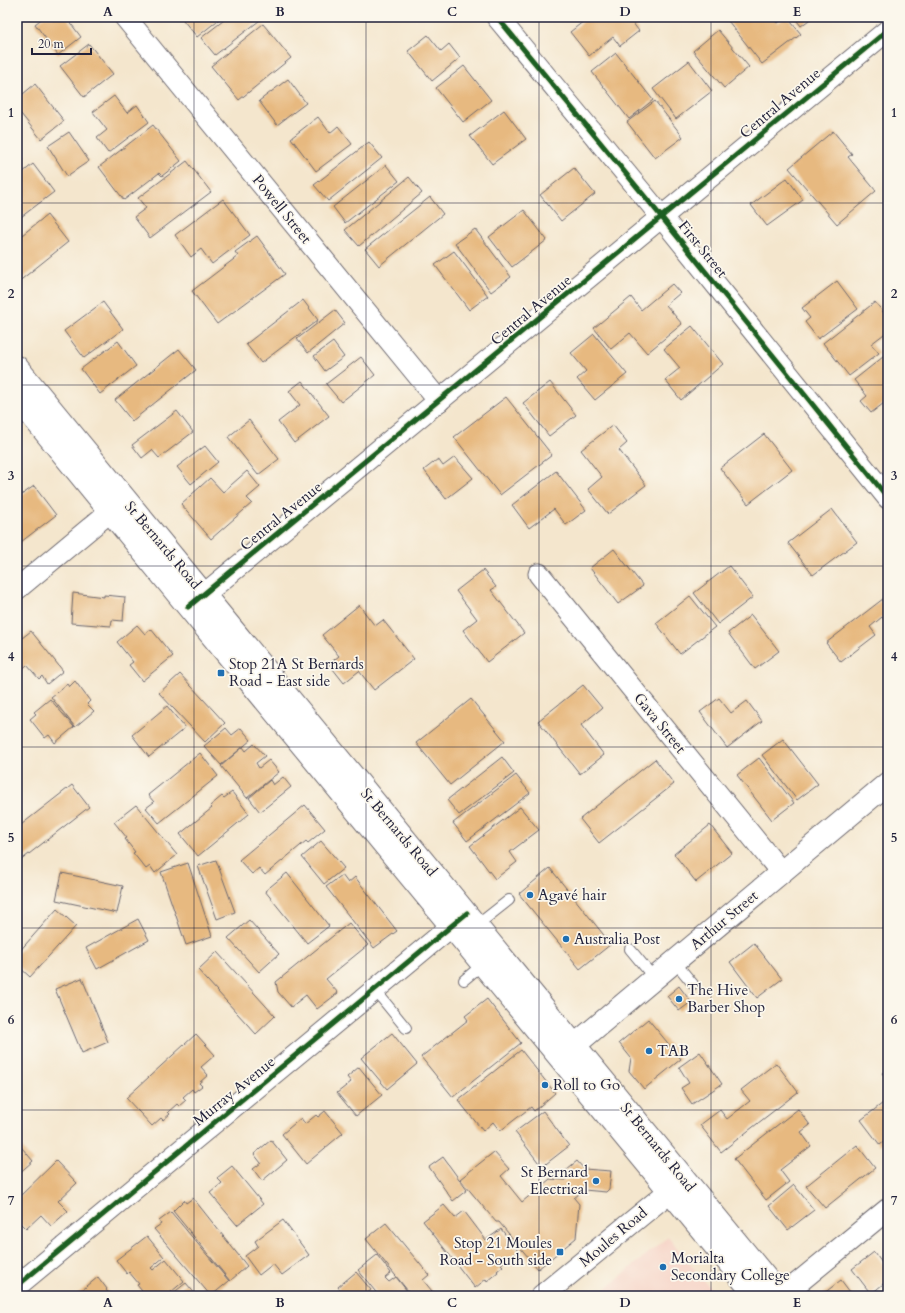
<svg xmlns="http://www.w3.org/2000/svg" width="905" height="1313" viewBox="0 0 905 1313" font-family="Cardo,serif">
	<rect width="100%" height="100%" fill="#fbf7ec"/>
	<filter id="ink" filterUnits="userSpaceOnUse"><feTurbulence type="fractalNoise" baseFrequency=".025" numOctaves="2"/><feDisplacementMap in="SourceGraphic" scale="8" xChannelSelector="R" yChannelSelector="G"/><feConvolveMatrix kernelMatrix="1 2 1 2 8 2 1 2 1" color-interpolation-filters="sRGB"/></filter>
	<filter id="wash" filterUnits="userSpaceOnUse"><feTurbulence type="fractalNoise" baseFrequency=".012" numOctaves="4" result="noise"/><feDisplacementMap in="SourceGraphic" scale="16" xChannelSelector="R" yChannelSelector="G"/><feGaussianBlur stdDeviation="0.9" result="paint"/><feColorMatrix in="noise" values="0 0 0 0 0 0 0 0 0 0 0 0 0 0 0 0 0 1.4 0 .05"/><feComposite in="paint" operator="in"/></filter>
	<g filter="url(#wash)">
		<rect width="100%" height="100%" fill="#f4e6cd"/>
		<path fill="#f6d2c5" d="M668,1237L717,1296H597Z"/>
		<g id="blocks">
			<g fill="#e7b980">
				<path d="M44,17H66L81,37L58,55L35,24Z"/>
				<path d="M186,17H222L197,37L183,20Z"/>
				<path d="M228,17H264L215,55L201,38Z"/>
				<path d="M589,17H639L632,22L639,31L620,46L613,37L589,56L570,32Z"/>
				<path d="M725,17H773L778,23L785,17H787L801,34L762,64Z"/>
				<path d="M794,17H813L801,26Z"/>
				<path d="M263,24L291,58L239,100L211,66Z"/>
				<path d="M718,30L749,67L724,88L693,51Z"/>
				<path d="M428,35L441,51L449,44L460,58L432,81L408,51Z"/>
				<path d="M89,44L113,74L84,97L60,66Z"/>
				<path d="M616,53L653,100L629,119L592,72Z"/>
				<path d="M689,61L712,91L676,119L653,89Z"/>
				<path d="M464,66L491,100L463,122L436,88Z"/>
				<path d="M288,79L306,103L277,125L259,101Z"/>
				<path d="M35,84L64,121L41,139L17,109V99Z"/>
				<path d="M114,96L127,113L137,105L149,122L108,153L97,138L107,130L93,112Z"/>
				<path d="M655,101L683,137L655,158L627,122Z"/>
				<path d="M504,110L526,139L492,164L470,136Z"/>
				<path d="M318,117L330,133L338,126L352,144L316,171L291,138Z"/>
				<path d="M153,125L181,161L162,176L159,173L124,200L99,167Z"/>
				<path d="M833,131L852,154L848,157L876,191L837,224L789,168Z"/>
				<path d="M69,132L89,161L67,176L48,146Z"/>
				<path d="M369,142L382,158L328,201L314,185Z"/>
				<path d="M17,152L23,160L17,164Z"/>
				<path d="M187,161L211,192L150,238L134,217L146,208L138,198Z"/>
				<path d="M33,164L54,192L17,220V177Z"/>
				<path d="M386,165L399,181L345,223L333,207Z"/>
				<path d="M574,168L595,194L561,221L540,195Z"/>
				<path d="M409,177L422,193L359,246L345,230Z"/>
				<path d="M787,178L803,200L767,226L751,205Z"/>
				<path d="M430,197L443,214L379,266L365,249Z"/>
				<path d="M223,199L250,235L212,264L201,249L191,257L175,235Z"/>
				<path d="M524,210L547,240L512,267L489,237Z"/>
				<path d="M47,215L68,242L17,283V239Z"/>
				<path d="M475,229L511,277L491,292L455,243Z"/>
				<path d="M257,236L285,274L217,324L192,291L238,256L235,252Z"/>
				<path d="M454,251L488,296L469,310L435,265Z"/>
				<path d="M837,281L858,309L818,339L805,322L810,318L802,308Z"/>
				<path d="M672,284L680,293L666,305L682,324L647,353L630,333L611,349L594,328L631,297L641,310Z"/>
				<path d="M303,300L318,320L261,363L246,344Z"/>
				<path d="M103,302L123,329L84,358L64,331Z"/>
				<path d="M875,302L888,318V331L871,344L879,353L849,376L823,343Z"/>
				<path d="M335,310L345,323L308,353L297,339Z"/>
				<path d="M692,326L723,364L681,400L665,380L680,368L664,349Z"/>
				<path d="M594,334L627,374L595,400L577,379L586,371L571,353Z"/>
				<path d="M118,341L136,366L100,394L81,369Z"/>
				<path d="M333,342L344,357L325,371L314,356Z"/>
				<path d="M179,349L196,370L132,421L115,400Z"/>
				<path d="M888,353V400L871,413L861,401L867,396L854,380Z"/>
				<path d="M361,357L375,375L341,402L326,384Z"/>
				<path d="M302,381L329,416L294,443L278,422L300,405L289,391Z"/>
				<path d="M550,382L576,415L549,436L523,403Z"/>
				<path d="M506,397L552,455L500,495L454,437Z"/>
				<path d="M177,411L193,432L159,458L152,450L142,458L132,445Z"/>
				<path d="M249,420L279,459L258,475L228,437Z"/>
				<path d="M613,425L627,443L619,450L646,485L608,514L588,489L602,477L581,450Z"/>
				<path d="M764,434L792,470L748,504L720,468Z"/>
				<path d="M205,446L218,462L191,484L177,467Z"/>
				<path d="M455,457L473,478L446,499L424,470L438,459L443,466Z"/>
				<path d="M247,471L260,487L247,498L252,503L211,539L181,504L210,478L223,492Z"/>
				<path d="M556,471L586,510L566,525L554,509L529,528L512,505Z"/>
				<path d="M34,486L56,515L17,545V498Z"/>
				<path d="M832,509L857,542L813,575L788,543Z"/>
				<path d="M614,549L643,586L618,604L590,568Z"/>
				<path d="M729,566L753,597L718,624L694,593Z"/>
				<path d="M483,570L496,587L491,590L524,633L487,662L463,630L477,619L456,591Z"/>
				<path d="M73,593L104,597V595L125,597L123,621L112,620L111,626L71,623Z"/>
				<path d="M888,595V622L887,623L882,617L870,627L876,635L841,662L826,643Z"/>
				<path d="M690,596L715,627L680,654L656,623Z"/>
				<path d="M359,605L375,626L383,620L414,659L374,690L359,671L344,683L329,664L339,656L322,635Z"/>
				<path d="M751,615L779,651L755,669L728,633Z"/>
				<path d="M137,625L145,634L151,629L173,656L142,681L129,665L133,662L117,642Z"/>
				<path d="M31,631L63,671L47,684L42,676L39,679L27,665L21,670L17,665V642Z"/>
				<path d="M180,674L225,723L205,742L159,693Z"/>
				<path d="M75,681L90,701L87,704L94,711L75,727L51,697L67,684L69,687Z"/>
				<path d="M583,685L602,708L581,725L604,755L580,774L538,721Z"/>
				<path d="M719,698L731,713L747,701L762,721L727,748L700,712Z"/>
				<path d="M50,699L74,727L55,743L49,735L45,738L30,719L36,714L34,712Z"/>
				<path d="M471,699L505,741L450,785L416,743Z"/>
				<path d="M167,706L185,728L149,757L132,735Z"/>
				<path d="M226,728L232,735L241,728L251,740L221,765L204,746Z"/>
				<path d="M783,739L818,784L797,800L762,755Z"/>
				<path d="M254,744L265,756L256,763L259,768L269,760L279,772L247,798L221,766L243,747L246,751Z"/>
				<path d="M200,753L218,776L159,823L146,808L154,802L148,795Z"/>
				<path d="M502,757L514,773L459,815L447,800Z"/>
				<path d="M759,758L794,803L772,820L737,775Z"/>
				<path d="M655,759L674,784L599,843L580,819Z"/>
				<path d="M516,775L530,793L467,841L453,823Z"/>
				<path d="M283,777L291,787L260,812L249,798L270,780L273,785Z"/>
				<path d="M72,785L89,807L20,861L17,857V828Z"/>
				<path d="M232,792L249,814L198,856L180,834L212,808L210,806L222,796L224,798Z"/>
				<path d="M136,805L177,855L155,873L150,866L146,869L133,853L135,852L125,839L127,838L114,822Z"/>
				<path d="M305,805L325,829L308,843L306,841L265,875L259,868L252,874L239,860Z"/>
				<path d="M520,807L539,830L510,852L517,862L495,879L470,846Z"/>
				<path d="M710,825L732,853L696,882L674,854Z"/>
				<path d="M321,841L344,868L324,884L302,857Z"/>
				<path d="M216,860L235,912L217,919L198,866Z"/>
				<path d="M188,863L212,936L186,945L161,872Z"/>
				<path d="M550,868L611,944L580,969L519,894Z"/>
				<path d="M62,873L123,886L117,913L56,900Z"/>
				<path d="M287,873L329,926L307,943L265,891Z"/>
				<path d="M342,875L348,883L355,877L397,931L374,948L326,887Z"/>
				<path d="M57,909L76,926L30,977L17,965V954Z"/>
				<path d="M138,919L149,940L97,969L86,948Z"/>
				<path d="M249,920L279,954L259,972L228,938Z"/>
				<path d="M349,923L368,945L326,979L338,993L317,1009L306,995L291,1007L278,992L276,982Z"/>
				<path d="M754,943L782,979L757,998L730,962Z"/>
				<path d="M217,952L275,1016L256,1034L198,970Z"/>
				<path d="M82,978L108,1042L82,1053L55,989Z"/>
				<path d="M679,986L691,1002L679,1011L667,996Z"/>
				<path d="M487,999L521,1043L453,1097L421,1057L468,1020L465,1016Z"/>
				<path d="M648,1019L681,1059L644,1089L629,1071L631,1058L619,1043Z"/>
				<path d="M392,1033L417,1064L387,1089L361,1058Z"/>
				<path d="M196,1034L215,1055L201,1067L208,1075L199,1083L202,1086L194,1092L192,1089L183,1097L186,1100L179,1106L177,1104L168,1112L170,1114L163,1120L161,1118L152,1126L126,1098Z"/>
				<path d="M521,1050L555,1093L534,1111L531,1107L500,1131L493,1122L483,1131L458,1100Z"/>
				<path d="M700,1052L722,1084L692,1104L681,1088L689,1083L679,1067Z"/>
				<path d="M776,1063L798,1092L721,1152L700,1125L720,1110L727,1119L750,1101L741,1090Z"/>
				<path d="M359,1067L382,1095L356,1116L337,1093L351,1082L347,1077Z"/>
				<path d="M888,1069V1081L882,1073Z"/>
				<path d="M887,1100L888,1101V1138L880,1145L861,1120Z"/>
				<path d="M798,1109L810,1125L801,1132L811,1146L780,1170L789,1182L766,1200L734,1159Z"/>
				<path d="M325,1111L343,1133L306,1164L282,1134L301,1118L305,1124L316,1115L318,1117Z"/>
				<path d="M543,1111L569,1146L542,1167L515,1132Z"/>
				<path d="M271,1140L287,1160L262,1181L253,1169L261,1163L254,1154Z"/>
				<path d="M17,1142L33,1161L17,1175Z"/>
				<path d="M857,1145L875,1168L825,1208L806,1186Z"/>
				<path d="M494,1152L509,1169L501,1176L522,1202L550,1179L566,1180L567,1169L577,1161L584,1169L611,1171L609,1189L606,1192L584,1190L574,1198L579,1204L576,1238L538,1269L499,1222H496L460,1179Z"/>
				<path d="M443,1157L467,1190L453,1201L429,1167Z"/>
				<path d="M56,1161L77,1183L58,1201L68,1211L51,1226L41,1215L26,1229L17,1220V1199Z"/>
				<path d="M232,1166L263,1204L237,1225L210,1193L222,1183L217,1178Z"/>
				<path d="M794,1185L814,1210L788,1230L769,1206Z"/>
				<path d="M193,1198L247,1266L230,1281L173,1211L184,1200L186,1203Z"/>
				<path d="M444,1205L455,1218L464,1211L486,1240L501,1229L518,1251L501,1264L503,1266L497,1271L498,1272L487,1281L486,1279L475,1288L423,1221Z"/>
				<path d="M171,1212L229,1281L211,1296L154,1229L161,1224L159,1221Z"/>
				<path d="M283,1220L309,1255L282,1275L273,1264L259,1275L245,1256L258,1246L255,1241Z"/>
				<path d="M386,1223L429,1275L423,1280L436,1296L442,1291L446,1296H412L366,1239Z"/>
				<path d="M147,1236L164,1257L151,1268L153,1270L166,1259L184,1281L171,1292L172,1294L186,1283L197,1296H150L149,1295L146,1296L137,1285L139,1284L129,1272L127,1274L116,1260Z"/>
				<path d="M874,1252L888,1271V1280L871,1294L852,1269Z"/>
				<path d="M377,1255L391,1273L385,1278L389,1282L396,1277L411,1296H379L358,1270Z"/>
				<path d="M356,1272L371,1290L365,1295L366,1296H345L338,1287Z"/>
				<path d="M98,1277L107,1289L106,1290L111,1296H75Z"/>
				<path d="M841,1280L853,1296H824L823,1294Z"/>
			</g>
		</g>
	</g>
	<g filter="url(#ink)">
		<use href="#blocks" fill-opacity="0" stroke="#6c676e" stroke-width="1"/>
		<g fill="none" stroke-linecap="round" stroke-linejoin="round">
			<g stroke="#6c676e" stroke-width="12">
				<g id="lane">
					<path d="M476,926L509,900"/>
					<path d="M630,949L654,978"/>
					<path d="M674,961L693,984"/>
					<path d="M464,980L483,964"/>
					<path d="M375,990L406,1028"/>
				</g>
			</g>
			<g stroke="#6c676e" stroke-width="23">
				<g id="street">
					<path d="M125,17L439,401"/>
					<path d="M497,17L651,204L888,498"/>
					<path d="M539,574L781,872"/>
					<path d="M17,589L124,500"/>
					<path d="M190,606L888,30"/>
					<path d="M17,1286L465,915"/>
					<path d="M782,1296L888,1209"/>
				</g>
			</g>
			<g stroke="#6c676e" stroke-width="24">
				<g id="secondary">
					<path d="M17,367L781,1296"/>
					<path d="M17,398L188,607L756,1296"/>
					<path d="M564,1054L888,783"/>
					<path d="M542,1296L681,1182"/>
				</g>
			</g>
			<use href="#lane" stroke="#fff" stroke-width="10"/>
			<use href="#street" stroke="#fff" stroke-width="21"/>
			<use href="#secondary" stroke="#fff" stroke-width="22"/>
			<g stroke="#fbf7ec" stroke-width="8">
				<g id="cycleway">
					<path d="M497,17L651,204L888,498"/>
					<path d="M188,607L888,30"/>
					<path d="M17,1286L467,913"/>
				</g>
			</g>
			<use href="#cycleway" stroke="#1b5e20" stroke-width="5"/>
		</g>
	</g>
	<path fill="none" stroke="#22223b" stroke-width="1" stroke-opacity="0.55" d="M194,17V1296M366,17V1296M539,17V1296M711,17V1296M17,203H888M17,385H888M17,566H888M17,747H888M17,928H888M17,1110H888"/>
	<g fill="#1f6fb2" stroke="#fbf7ec" stroke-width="1.5">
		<rect x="217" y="669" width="8" height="8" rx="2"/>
		<circle cx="530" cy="895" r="4"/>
		<circle cx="566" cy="939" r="4"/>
		<circle cx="679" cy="999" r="4"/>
		<circle cx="649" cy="1051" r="4"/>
		<circle cx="545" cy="1085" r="4"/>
		<circle cx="596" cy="1181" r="4"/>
		<rect x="556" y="1248" width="8" height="8" rx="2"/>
		<circle cx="663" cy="1267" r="4"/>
	</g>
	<g text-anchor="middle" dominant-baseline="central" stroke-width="3.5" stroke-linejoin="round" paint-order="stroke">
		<g font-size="15" fill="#22223b" stroke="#fbf7ec">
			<text transform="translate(780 103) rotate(-40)">Central Avenue</text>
			<text transform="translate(282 209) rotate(51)">Powell Street</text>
			<text transform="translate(703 249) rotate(51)">First Street</text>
			<text transform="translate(531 310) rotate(-40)">Central Avenue</text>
			<text transform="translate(281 516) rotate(-39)">Central Avenue</text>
			<text transform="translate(163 545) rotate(50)">St Bernards Road</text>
			<text transform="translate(660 723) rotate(51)">Gava Street</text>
			<text transform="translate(399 832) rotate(50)">St Bernards Road</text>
			<text transform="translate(724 920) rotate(-40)">Arthur Street</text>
			<text transform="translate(234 1091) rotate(-39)">Murray Avenue</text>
			<text transform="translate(658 1147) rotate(51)">St Bernards Road</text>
			<text transform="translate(613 1237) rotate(-40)">Moules Road</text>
		</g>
		<g font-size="15" fill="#22223b" stroke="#fbf7ec" text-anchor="start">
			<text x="229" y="664">Stop 21A St Bernards<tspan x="229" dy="17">Road - East side</tspan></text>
			<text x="538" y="895">Agavé hair</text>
			<text x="574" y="939">Australia Post</text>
			<text x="687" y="990">The Hive<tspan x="687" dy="17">Barber Shop</tspan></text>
			<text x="657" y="1051">TAB</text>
			<text x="553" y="1085">Roll to Go</text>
			<text x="588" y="1172" text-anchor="end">St Bernard<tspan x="588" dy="17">Electrical</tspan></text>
			<text x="552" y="1243" text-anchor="end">Stop 21 Moules<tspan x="552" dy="17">Road - South side</tspan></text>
			<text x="671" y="1258">Morialta<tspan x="671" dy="17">Secondary College</tspan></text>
		</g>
	</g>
	<rect width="905" height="1313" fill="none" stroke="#fbf7ec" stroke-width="44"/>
	<path d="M32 48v6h59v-6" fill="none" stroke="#22223b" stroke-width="2"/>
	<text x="38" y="48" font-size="12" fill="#22223b" stroke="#fbf7ec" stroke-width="3" paint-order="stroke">20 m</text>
	<rect x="22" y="22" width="861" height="1269" fill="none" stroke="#22223b" stroke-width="1.5"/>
	<g font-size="13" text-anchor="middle" font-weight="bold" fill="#22223b">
		<text x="108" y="16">A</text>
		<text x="280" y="16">B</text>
		<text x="452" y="16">C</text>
		<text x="625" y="16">D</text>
		<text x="797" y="16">E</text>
		<text x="11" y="117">1</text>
		<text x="894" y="117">1</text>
		<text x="11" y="298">2</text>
		<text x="894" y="298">2</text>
		<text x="11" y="480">3</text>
		<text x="894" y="480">3</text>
		<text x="11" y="661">4</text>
		<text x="894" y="661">4</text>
		<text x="11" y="842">5</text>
		<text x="894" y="842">5</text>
		<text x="11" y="1024">6</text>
		<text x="894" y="1024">6</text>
		<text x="11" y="1205">7</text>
		<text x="894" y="1205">7</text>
		<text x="108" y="1307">A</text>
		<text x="280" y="1307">B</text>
		<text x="452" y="1307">C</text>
		<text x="625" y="1307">D</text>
		<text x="797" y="1307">E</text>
	</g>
</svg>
